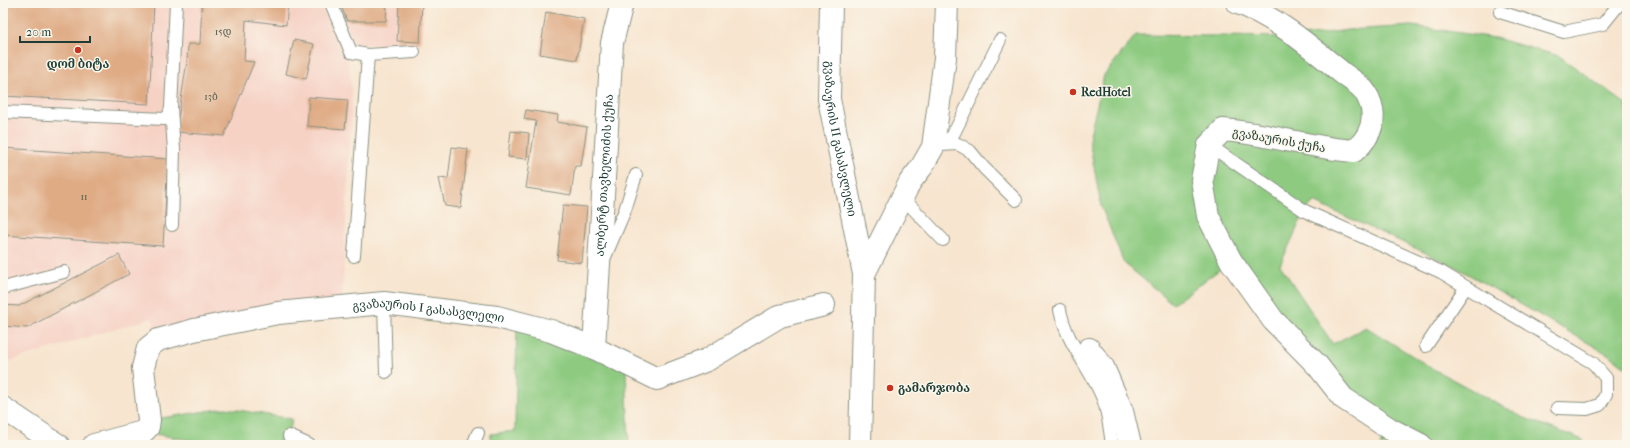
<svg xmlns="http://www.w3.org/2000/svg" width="1630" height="448" viewBox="0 0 1630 448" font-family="'IM FELL French Canon','Noto Serif Georgian',serif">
	<rect width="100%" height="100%" fill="#fbf7ec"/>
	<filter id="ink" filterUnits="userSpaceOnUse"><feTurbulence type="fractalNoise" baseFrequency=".025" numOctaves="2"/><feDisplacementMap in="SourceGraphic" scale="8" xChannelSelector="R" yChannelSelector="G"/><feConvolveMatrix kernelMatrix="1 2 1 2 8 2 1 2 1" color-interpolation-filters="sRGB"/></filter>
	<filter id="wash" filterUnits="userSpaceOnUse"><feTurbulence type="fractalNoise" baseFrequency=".012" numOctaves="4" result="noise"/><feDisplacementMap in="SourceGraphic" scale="16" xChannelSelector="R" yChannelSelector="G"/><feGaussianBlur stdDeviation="0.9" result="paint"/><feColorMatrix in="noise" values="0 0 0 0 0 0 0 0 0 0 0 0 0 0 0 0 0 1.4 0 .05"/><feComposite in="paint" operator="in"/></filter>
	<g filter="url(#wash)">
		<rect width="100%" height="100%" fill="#f7e5cf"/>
		<g fill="#f6d2c5">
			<path d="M3,3H319L348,58L352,95L342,304L156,335L152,318L3,363Z"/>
			<path d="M338,3H424L421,45L354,44Z"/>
		</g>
		<g fill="#8ecb81" stroke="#56845a">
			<path d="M1412,26L1495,38L1559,56L1627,105V368L1611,356L1452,265L1314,202L1305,211L1280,265L1333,344L1366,327L1435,370L1522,417L1583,440L1588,445H1380L1390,429L1343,398L1231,261L1173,304L1124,263L1101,206L1089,139L1104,75L1136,35L1295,37L1348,30Z"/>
			<path d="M517,322L626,370L629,445H489L491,434L515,431Z"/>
			<path d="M226,408L292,419L289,436L282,445H220L143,432L149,420Z"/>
		</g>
		<g id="blocks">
			<g fill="#dfab85">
				<path d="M3,3H154L149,104L3,96Z"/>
				<path d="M202,3H288L286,25L246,20L244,61L254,62L224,136L176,132L187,61L188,44H200Z"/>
				<path d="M340,3H387L386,21H347Z"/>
				<path d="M399,3H422L420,42L397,41Z"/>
				<path d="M546,12L584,19L577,60L540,54Z"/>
				<path d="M294,40L314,44L306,79L286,74Z"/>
				<path d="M309,97L348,100L345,129L307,126Z"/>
				<path d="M526,110L558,115L557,122L587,127L581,166H575L571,195L526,188L536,121L524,119Z"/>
				<path d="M511,131L529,133L527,159L508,157Z"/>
				<path d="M452,147L468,149L461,208L445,206L439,178L448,179Z"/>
				<path d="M3,148L168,159L163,246L3,235Z"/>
				<path d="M563,205L587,207L582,263L557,260Z"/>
				<path d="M119,255L129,274L27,328L3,326V305L19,306Z"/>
			</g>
		</g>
	</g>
	<g filter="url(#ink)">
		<use href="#blocks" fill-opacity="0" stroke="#8b9182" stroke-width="1"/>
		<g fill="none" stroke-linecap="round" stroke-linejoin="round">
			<g stroke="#8b9182" stroke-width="14">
				<g id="lane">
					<path d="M331,3L351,52L368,55L354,256"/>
					<path d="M1500,12L1564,32L1603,24L1620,3"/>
					<path d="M368,55L414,52"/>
					<path d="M171,108L174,150L172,225"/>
					<path d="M3,112L165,119L169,115L171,108L176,3"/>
					<path d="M944,144L953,135L1000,40"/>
					<path d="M940,145L958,144L970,151L984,168L1016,200"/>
					<path d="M1209,145L1305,211L1441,272L1593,363L1606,378V394L1600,405L1587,409L1557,408"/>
					<path d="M903,198L943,240"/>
					<path d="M605,257L625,210L636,175"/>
					<path d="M3,288L64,272"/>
					<path d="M384,303L386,372"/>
					<path d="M1060,310C1067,345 1091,368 1103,399C1108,413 1110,430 1112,445"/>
					<path d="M1426,346L1466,287"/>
					<path d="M289,436L309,445"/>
					<path d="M473,445L478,433"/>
				</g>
			</g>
			<g stroke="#8b9182" stroke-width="24">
				<g id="street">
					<path id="s1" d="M831,3L829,99L864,274L860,445"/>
					<path d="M1238,3C1274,16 1311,47 1341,72C1348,78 1360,84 1365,92C1379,114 1373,135 1354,151C1310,148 1267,133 1223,130L1209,145L1202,180L1208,216L1231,261L1273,320L1318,366L1343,398L1390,429L1421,445"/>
					<path d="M864,274L910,182L921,168L933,147L945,58L947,3"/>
					<path id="s2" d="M594,348L612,43L622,3"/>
					<path d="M1089,349L1103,367L1122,411L1130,445"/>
					<path d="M3,408L58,445"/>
					<path id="s3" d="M94,445L143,432L148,427L149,420L143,368L148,348L158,340L194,330L278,313L384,303L497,317L551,331L594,348L657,379L707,360L780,316L824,305"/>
				</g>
			</g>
			<use href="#lane" stroke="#fff" stroke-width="12"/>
			<use href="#street" stroke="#fff" stroke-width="22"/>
		</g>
	</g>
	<g fill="#c8321e" stroke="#fbf7ec" stroke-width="1.5">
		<circle cx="78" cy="50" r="4"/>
		<circle cx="1073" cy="92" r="4"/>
		<circle cx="890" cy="388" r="4"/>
	</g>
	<g text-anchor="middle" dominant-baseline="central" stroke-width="3" stroke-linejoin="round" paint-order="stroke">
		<g font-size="10" fill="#4f5848">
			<text x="223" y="32">15დ</text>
			<text x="211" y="97">13ბ</text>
			<text x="84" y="197">11</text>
		</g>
		<g font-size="12" font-weight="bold" fill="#1f3d34" stroke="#fbf7ec" text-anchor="start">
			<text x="78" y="64" text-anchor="middle">დომ ბიტა</text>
			<text x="1081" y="92">RedHotel</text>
			<text x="898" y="388">გამარჯობა</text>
		</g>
		<g font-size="12" fill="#1f3d34" stroke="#fbf7ec">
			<text stroke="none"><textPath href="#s1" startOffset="137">გვაზაურის II გასასვლელი</textPath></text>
			<text transform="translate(1279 140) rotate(10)">გვაზაურის ქუჩა</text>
			<text stroke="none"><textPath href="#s2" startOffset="173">ალბერტ თავხელიძის ქუჩა</textPath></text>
			<text stroke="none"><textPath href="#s3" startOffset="425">გვაზაურის I გასასვლელი</textPath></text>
		</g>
	</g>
	<rect width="1630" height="448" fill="none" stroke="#fbf7ec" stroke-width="16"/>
	<path d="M20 36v6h70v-6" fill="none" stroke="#1f3d34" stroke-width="2"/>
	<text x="26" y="36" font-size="12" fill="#1f3d34" stroke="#fbf7ec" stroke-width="3" paint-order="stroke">20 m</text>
</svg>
